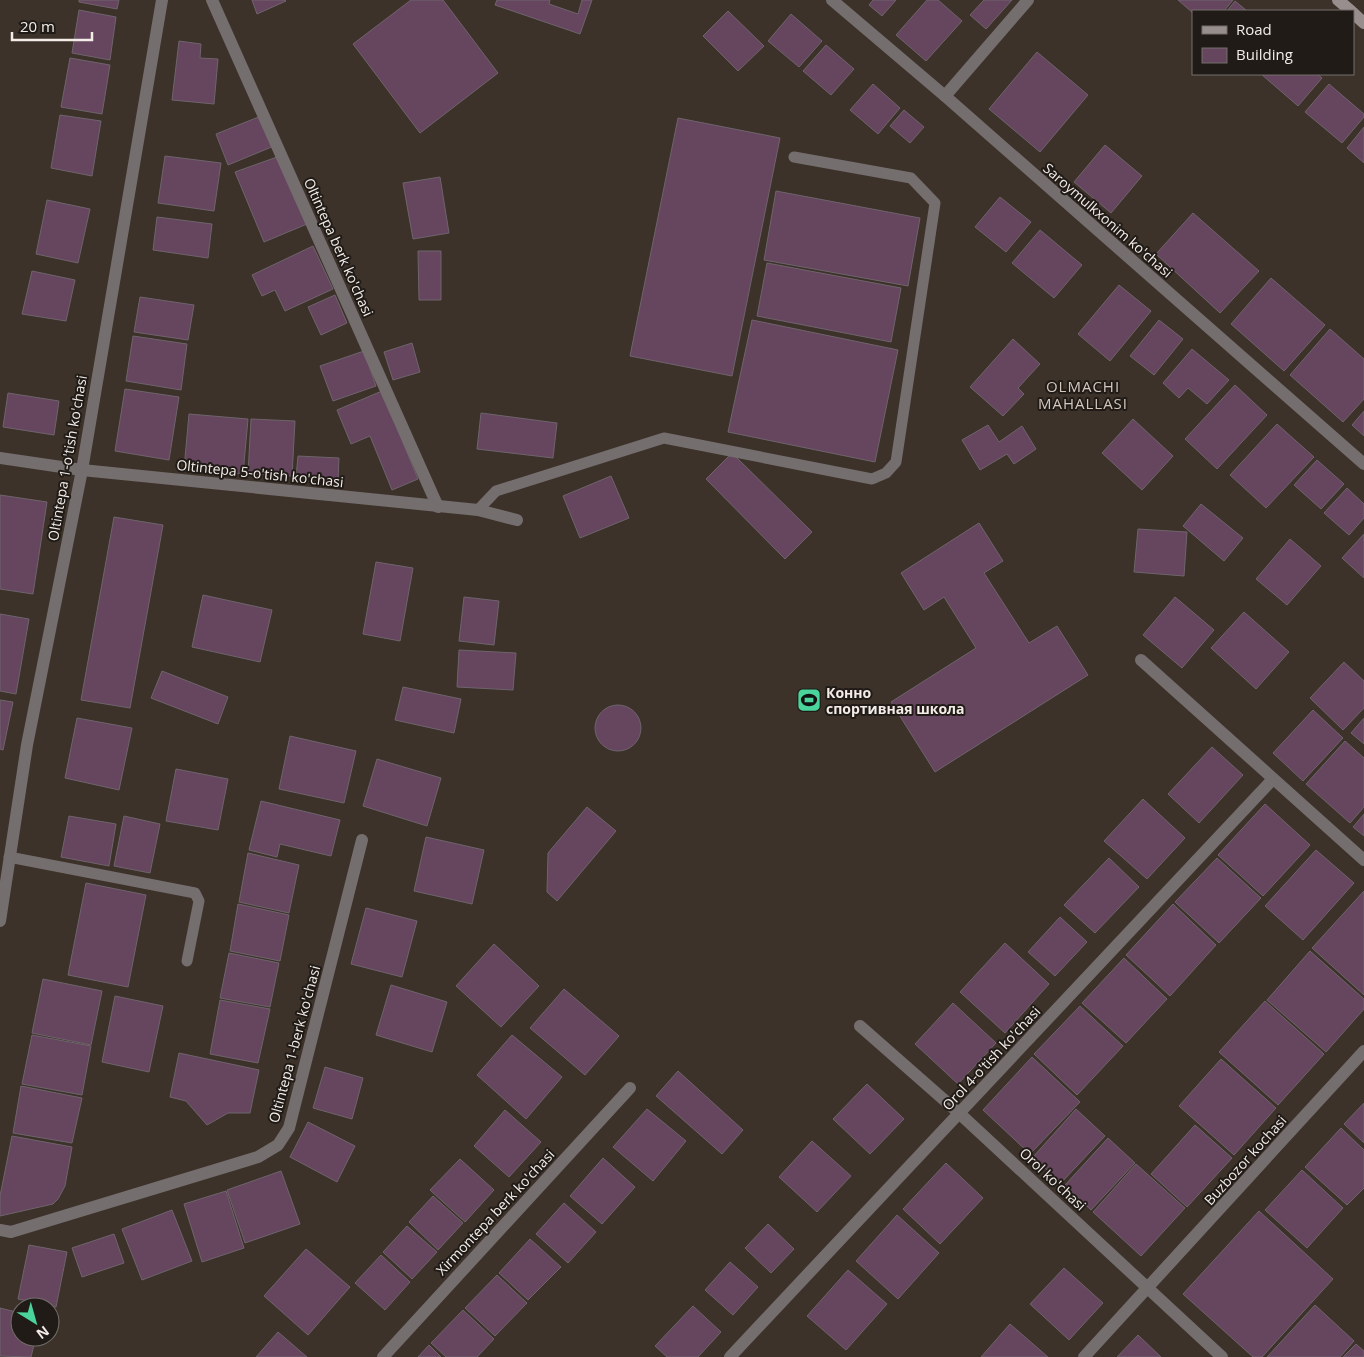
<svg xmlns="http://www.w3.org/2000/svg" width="1364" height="1357" viewBox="0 0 1364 1357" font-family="'Open Sans',sans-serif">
	<rect width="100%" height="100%" fill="#3c322a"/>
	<g fill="#65465e" stroke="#6f646c">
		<path d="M79,0H119L117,9L79,2Z"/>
		<path d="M252,0H285L286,1L257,14Z"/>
		<path d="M411,0H443L498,73L420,133L353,44Z"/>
		<path d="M497,0H550L549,4L578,14L582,0H592L580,34L495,5Z"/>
		<path d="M873,0H896L882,16L869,5Z"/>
		<path d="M927,0H938L962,21L926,61L896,35Z"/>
		<path d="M984,0H1012L986,29L970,15Z"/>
		<path d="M1178,0H1233L1224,11H1193V13Z"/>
		<path d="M1235,1L1247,11H1227Z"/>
		<path d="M79,10L116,17L110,60L72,53Z"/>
		<path d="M728,11L764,46L738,71L703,36Z"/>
		<path d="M791,14L822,41L799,67L768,41Z"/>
		<path d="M179,41L201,44L200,58L218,59L214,104L172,100Z"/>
		<path d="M826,45L854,69L831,95L803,71Z"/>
		<path d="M1037,52L1088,95L1040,152L989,109Z"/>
		<path d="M70,58L110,65L102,114L61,107Z"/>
		<path d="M1261,74H1317L1322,78L1298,106Z"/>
		<path d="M873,84L900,108L878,134L850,110Z"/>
		<path d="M1329,84L1364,114V117L1342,143L1305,112Z"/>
		<path d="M904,110L924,127L910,143L890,126Z"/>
		<path d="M60,115L101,121L92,176L51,168Z"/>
		<path d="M261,116L274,146L228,165L216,134Z"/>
		<path d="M678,118L780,138L732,376L630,356Z"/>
		<path d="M1364,127V163L1347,148Z"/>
		<path d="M1105,145L1142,176L1111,213L1074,182Z"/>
		<path d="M165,156L221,163L214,211L158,203Z"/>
		<path d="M277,157L307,224L264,242L235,172Z"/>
		<path d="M440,177L449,233L413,239L403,183Z"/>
		<path d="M776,191L920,218L908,286L764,260Z"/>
		<path d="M1000,197L1031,222L1006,252L975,227Z"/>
		<path d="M47,200L90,209L78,263L36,254Z"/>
		<path d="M1193,213L1259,271L1220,313L1156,254Z"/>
		<path d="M157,217L212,224L208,258L153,250Z"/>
		<path d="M1040,230L1082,265L1054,298L1012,263Z"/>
		<path d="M313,246L333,289L285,311L275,290L262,296L252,275Z"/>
		<path d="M418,251H441V300H419Z"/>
		<path d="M767,263L901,288L891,342L757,316Z"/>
		<path d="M32,271L75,280L66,321L22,314Z"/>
		<path d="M1271,278L1325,325L1284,371L1231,324Z"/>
		<path d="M1119,285L1151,311L1110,361L1078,334Z"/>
		<path d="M335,295L347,323L321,335L308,307Z"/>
		<path d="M140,297L194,305L188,340L134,332Z"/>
		<path d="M752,320L898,350L875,462L728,432Z"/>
		<path d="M1159,320L1183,339L1154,375L1130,356Z"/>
		<path d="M1330,329L1364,359V399L1343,422L1290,375Z"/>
		<path d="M133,336L187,344L181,390L126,381Z"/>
		<path d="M1013,339L1040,364L1018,388L1024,394L1003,416L970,387Z"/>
		<path d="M412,343L420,372L393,380L384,352Z"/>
		<path d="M1192,349L1229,380L1207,404L1188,388L1179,398L1163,383Z"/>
		<path d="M364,351L376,386L333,401L320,366Z"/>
		<path d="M1235,385L1267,415L1217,469L1185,439Z"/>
		<path d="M125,389L179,397L169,460L115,451Z"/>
		<path d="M382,391L418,479L392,490L370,436L351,444L337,410Z"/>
		<path d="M8,393L59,401L54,435L3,427Z"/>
		<path d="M1364,411V436L1352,425Z"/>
		<path d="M481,413L557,423L553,458L477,449Z"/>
		<path d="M189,414L248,419L243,474L184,469Z"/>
		<path d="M251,419L295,421L292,476L248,474Z"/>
		<path d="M1133,419L1173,456L1142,490L1102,453Z"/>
		<path d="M1277,424L1314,457L1266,508L1230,475Z"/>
		<path d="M988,425L999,442L1022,426L1036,449L1014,464L1007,454L980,470L962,440Z"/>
		<path d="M732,453L812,532L785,559L706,479Z"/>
		<path d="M298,456L339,458L338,479L296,477Z"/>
		<path d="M1317,460L1344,484L1321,509L1294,485Z"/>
		<path d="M611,476L629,518L580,538L563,496Z"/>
		<path d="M1347,488L1364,504V518L1349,535L1324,513Z"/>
		<path d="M0,495L47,502L33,594L0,589Z"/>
		<path d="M1201,504L1243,538L1224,561L1183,526Z"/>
		<path d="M114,517L163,525L130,708L81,700Z"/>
		<path d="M979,523L1003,561L984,573L1029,643L1057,626L1088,675L935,772L891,702L976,648L944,597L924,610L901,573Z"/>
		<path d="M1138,529L1187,532L1184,576L1134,572Z"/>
		<path d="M1364,534V578L1342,558Z"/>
		<path d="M1290,539L1321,566L1287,605L1256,579Z"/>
		<path d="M376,562L413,568L400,641L363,634Z"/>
		<path d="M203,595L272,610L260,662L192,647Z"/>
		<path d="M464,597L499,601L494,645L459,641Z"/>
		<path d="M1175,597L1214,630L1182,668L1143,635Z"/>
		<path d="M1244,612L1289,652L1256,689L1211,648Z"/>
		<path d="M0,614L29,619L16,694L0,691Z"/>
		<path d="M459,650L516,653L513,690L457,687Z"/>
		<path d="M1344,662L1364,681V708L1343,730L1310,698Z"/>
		<path d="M162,671L228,697L218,724L151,698Z"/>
		<path d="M403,687L461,699L454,733L395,720Z"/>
		<path d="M0,700L13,702L3,750L0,749Z"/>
		<circle cx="618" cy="728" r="23"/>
		<path d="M1313,710L1343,738L1303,781L1273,753Z"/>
		<path d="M77,718L132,728L119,790L65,778Z"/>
		<path d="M1364,718V744L1351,733Z"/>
		<path d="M290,736L356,751L344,803L279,789Z"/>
		<path d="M1345,741L1364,758V807L1350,823L1306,784Z"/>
		<path d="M1212,747L1243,775L1199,823L1168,794Z"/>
		<path d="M377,759L441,778L427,826L363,806Z"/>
		<path d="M176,769L228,779L218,830L166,821Z"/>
		<path d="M1143,799L1185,838L1147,879L1104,841Z"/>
		<path d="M261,801L340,820L331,856L280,844L277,857L249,850Z"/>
		<path d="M1265,804L1310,845L1263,896L1218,855Z"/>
		<path d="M587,807L616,831L557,901L547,892L548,853Z"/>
		<path d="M1364,814V836L1353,827Z"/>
		<path d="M69,816L116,824L109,866L61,857Z"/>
		<path d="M124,816L160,824L150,873L114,866Z"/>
		<path d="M426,837L484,850L472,904L414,891Z"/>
		<path d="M1316,850L1354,883L1303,940L1265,906Z"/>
		<path d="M248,853L299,865L289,913L239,902Z"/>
		<path d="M1109,858L1139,887L1095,933L1064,905Z"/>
		<path d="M1217,858L1261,898L1219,943L1175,902Z"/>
		<path d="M86,883L146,895L128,987L68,975Z"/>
		<path d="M1364,891V995L1312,948Z"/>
		<path d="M238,904L289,915L280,961L230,951Z"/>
		<path d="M1173,904L1216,945L1170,996L1126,955Z"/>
		<path d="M366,908L417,921L402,977L351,964Z"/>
		<path d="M1060,917L1087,942L1055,976L1028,952Z"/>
		<path d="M1005,943L1049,984L1005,1033L960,992Z"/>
		<path d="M494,944L539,986L501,1027L456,986Z"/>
		<path d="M1310,951L1364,999V1009L1326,1052L1267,1000Z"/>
		<path d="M229,953L279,963L270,1007L220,998Z"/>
		<path d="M1124,958L1167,999L1126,1043L1082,1003Z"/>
		<path d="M43,979L102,991L91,1045L32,1033Z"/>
		<path d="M391,985L447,1002L432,1052L376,1035Z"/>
		<path d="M564,989L619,1036L585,1075L530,1028Z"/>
		<path d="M115,996L163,1006L149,1072L102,1062Z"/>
		<path d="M220,1000L270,1009L258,1063L210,1054Z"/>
		<path d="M1265,1001L1324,1054L1278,1105L1219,1052Z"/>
		<path d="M953,1003L996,1043L958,1084L915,1044Z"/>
		<path d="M1080,1006L1123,1046L1077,1095L1034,1054Z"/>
		<path d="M32,1035L91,1046L82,1095L22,1084Z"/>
		<path d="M512,1035L562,1077L526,1119L477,1075Z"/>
		<path d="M179,1053L259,1070L250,1113H228L207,1125L186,1101L170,1097Z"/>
		<path d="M1032,1057L1080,1102L1030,1154L983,1110Z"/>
		<path d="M1221,1059L1276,1108L1234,1155L1179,1106Z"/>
		<path d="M325,1067L363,1078L352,1119L313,1108Z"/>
		<path d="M678,1071L743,1130L722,1154L656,1096Z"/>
		<path d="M867,1084L904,1119L870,1154L833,1119Z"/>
		<path d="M21,1086L82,1098L72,1143L13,1133Z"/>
		<path d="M1364,1103V1143L1344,1124Z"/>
		<path d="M647,1109L686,1141L653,1181L613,1147Z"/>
		<path d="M1076,1109L1105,1136L1061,1183L1033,1157Z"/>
		<path d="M505,1110L541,1142L509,1177L474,1146Z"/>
		<path d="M308,1122L355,1146L337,1182L290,1157Z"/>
		<path d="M1195,1125L1232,1158L1187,1207L1151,1174Z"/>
		<path d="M1341,1128L1364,1150V1188L1347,1205L1305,1167Z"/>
		<path d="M12,1136L72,1147L65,1186L58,1199L53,1204L0,1216V1196Z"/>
		<path d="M1108,1138L1135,1163L1091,1210L1065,1185Z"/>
		<path d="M812,1141L851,1176L817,1212L779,1177Z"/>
		<path d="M603,1158L635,1187L602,1224L570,1196Z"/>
		<path d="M460,1159L494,1190L465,1222L430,1190Z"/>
		<path d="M946,1163L983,1198L940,1244L903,1209Z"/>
		<path d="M1136,1164L1185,1208L1141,1256L1093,1212Z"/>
		<path d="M1302,1170L1343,1208L1307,1248L1265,1210Z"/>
		<path d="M281,1171L300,1224L245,1243L227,1190Z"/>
		<path d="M226,1191L244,1248L202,1262L184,1204Z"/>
		<path d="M433,1196L463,1223L438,1250L409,1222Z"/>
		<path d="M564,1203L596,1232L568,1263L536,1234Z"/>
		<path d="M172,1210L192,1261L142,1280L122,1229Z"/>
		<path d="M1259,1211L1333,1279L1262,1357H1253L1183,1294Z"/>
		<path d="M897,1215L939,1253L898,1299L856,1261Z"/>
		<path d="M768,1224L794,1249L771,1273L745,1248Z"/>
		<path d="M407,1226L437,1252L412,1279L383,1252Z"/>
		<path d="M114,1234L124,1263L82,1277L72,1248Z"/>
		<path d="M530,1239L561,1267L528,1300L499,1273Z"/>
		<path d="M29,1245L67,1252L56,1307L18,1299Z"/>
		<path d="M306,1249L350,1287L308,1335L264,1296Z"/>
		<path d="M381,1255L410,1282L385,1310L355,1283Z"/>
		<path d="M730,1262L758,1287L733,1315L705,1290Z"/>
		<path d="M1064,1268L1103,1303L1069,1340L1030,1304Z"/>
		<path d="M848,1270L887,1304L846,1350L807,1316Z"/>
		<path d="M497,1275L527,1303L495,1336L465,1308Z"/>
		<path d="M1315,1305L1354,1341L1340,1357H1267Z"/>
		<path d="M693,1306L721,1332L698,1357H667L655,1346Z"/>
		<path d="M0,1308L20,1313V1337H36L31,1357L0,1356Z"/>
		<path d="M463,1310L494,1339L477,1357H446L431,1343Z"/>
		<path d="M1010,1324L1048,1357H981Z"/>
		<path d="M278,1332L307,1357H256Z"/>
		<path d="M1138,1335L1161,1357H1117Z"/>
		<path d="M1356,1344L1364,1351V1357H1343Z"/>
		<path d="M429,1345L441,1357H418Z"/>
	</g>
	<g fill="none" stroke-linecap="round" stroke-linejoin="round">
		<g stroke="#756e6e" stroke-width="11">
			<path d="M478,510L496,491L664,438L872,479L886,473L896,462L935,203L911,178L794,157"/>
			<path d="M9,857L195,893L199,901L187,961"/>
		</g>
		<g stroke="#756e6e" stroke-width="12">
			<path d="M212,0L438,507"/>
			<path d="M832,0L945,96L1364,464"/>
			<path d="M945,96L1028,0"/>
			<path d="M0,458L82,470L478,510L517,520"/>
			<path d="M1141,660L1364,860"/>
			<path d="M0,921L27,745L82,470L162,0"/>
			<path d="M860,1026L959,1113L1222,1357"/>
			<path d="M0,1230L11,1232L258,1157L278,1145L289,1128L362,840"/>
			<path d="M383,1357L630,1088"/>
			<path d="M730,1357L1273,779"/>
			<path d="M1084,1357L1364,1051"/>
		</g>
		<g stroke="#998e8e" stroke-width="12">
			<path d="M1338,0L1351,11"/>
			<path d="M1353,13L1364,23"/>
		</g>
	</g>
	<defs>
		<g id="stadium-square" transform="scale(1.25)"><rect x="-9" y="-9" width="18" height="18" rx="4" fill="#4ad49c" stroke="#201b17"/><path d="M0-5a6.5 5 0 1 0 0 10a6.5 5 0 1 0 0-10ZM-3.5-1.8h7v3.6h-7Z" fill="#111"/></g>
	</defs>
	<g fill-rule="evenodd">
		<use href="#stadium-square" x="809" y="700"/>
	</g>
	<g text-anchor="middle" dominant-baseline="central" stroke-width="4" stroke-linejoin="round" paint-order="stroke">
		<g font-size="14" fill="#f3ece7" stroke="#201b17">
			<text transform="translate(1108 220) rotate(41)">Saroymulkxonim ko'chasi</text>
			<text transform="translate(339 247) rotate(66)">Oltintepa berk ko'chasi</text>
			<text transform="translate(67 458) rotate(-80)">Oltintepa 1-o'tish ko'chasi</text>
			<text transform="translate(260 473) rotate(6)">Oltintepa 5-o'tish ko'chasi</text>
			<text transform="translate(294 1044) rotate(-75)">Oltintepa 1-berk ko'chasi</text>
			<text transform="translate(991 1058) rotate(-47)">Orol 4-o'tish ko'chasi</text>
			<text transform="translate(1245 1160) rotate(-48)">Buzbozor kochasi</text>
			<text transform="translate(1053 1179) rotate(43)">Orol ko'chasi</text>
			<text transform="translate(495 1212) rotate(-47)">Xirmontepa berk ko'chasi</text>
		</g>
		<g font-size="14" font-weight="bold" fill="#f3ece7" stroke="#201b17" text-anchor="start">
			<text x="826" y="692">Конно<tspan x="826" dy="16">спортивная школа</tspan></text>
		</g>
		<g font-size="15" letter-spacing="1" fill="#d3c7bc" stroke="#201b17">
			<text x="1083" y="386">OLMACHI<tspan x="1083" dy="17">MAHALLASI</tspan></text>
		</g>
	</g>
	<rect x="1192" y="10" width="162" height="65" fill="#201b17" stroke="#746f6a"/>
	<rect x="1202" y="26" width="25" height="8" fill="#998e8e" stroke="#746f6a"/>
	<text x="1236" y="35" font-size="15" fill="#f3ece7">Road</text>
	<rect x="1202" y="48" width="25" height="15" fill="#65465e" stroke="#746f6a"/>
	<text x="1236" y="60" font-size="15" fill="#f3ece7">Building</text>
	<g transform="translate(35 1322) rotate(143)"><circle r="24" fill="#201b17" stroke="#746f6a"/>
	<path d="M0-4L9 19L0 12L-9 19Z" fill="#4ad49c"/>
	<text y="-8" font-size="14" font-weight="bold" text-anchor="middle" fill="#f3ece7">N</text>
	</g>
	<path d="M12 32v8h80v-8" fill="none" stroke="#f3ece7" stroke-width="2.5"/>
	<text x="20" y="32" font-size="15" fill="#f3ece7" stroke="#201b17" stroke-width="4" paint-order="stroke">20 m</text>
</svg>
